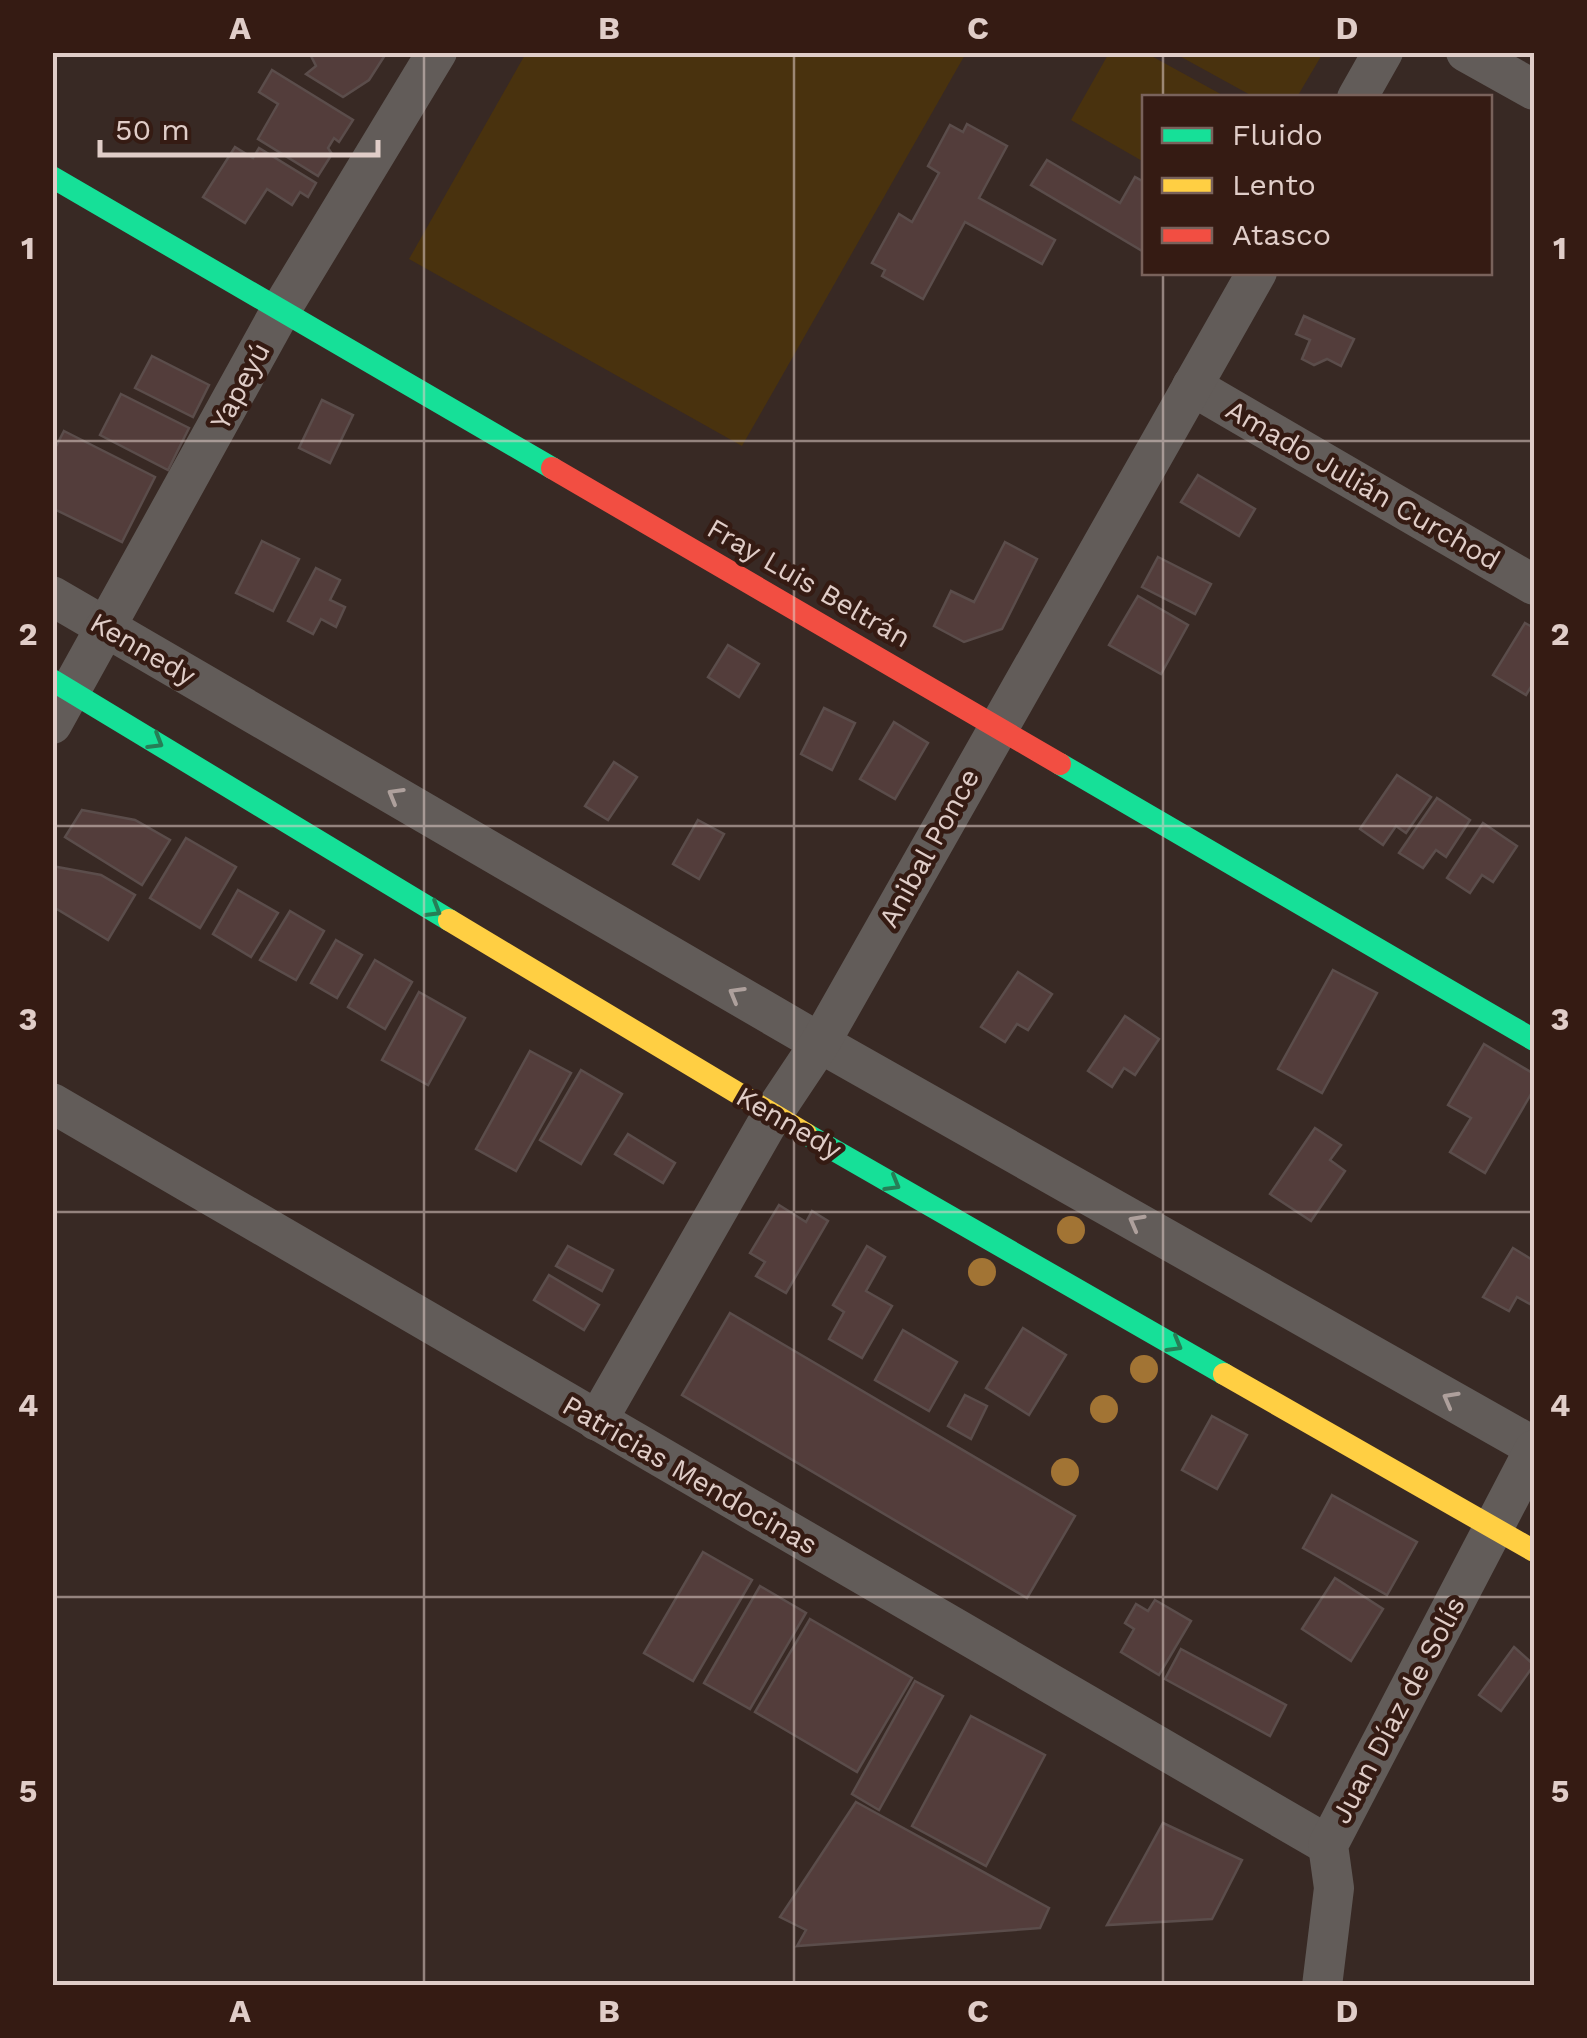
<svg xmlns="http://www.w3.org/2000/svg" width="1587" height="2038" viewBox="0 0 1587 2038" font-family="'Work Sans',sans-serif">
	<rect width="100%" height="100%" fill="#382924"/>
	<g fill="#49320e">
		<path d="M526,53H966L742,446L409,259Z"/>
		<path d="M1109,53H1146L1226,97L1144,98V162L1071,120Z"/>
		<path d="M1174,53L1323,52V53L1297,97H1254Z"/>
	</g>
	<g fill="#533d3b" stroke="#5b4d4b" stroke-width="2.5">
		<path d="M309,52H387L369,80L343,97L306,74L316,66Z"/>
		<path d="M272,70L353,120L339,142L334,138L328,148L332,154L318,176L258,139L278,104L259,92Z"/>
		<path d="M967,124L1007,146L979,198L1055,240L1042,264L965,222L923,299L882,276L885,270L872,263L899,214L912,222L939,173L928,166L950,125L963,132Z"/>
		<path d="M235,147L253,158L259,148L316,183L308,197L300,192L292,205L267,189L245,223L203,197Z"/>
		<path d="M1047,160L1120,203L1135,177L1144,182V252L1031,185Z"/>
		<path d="M1304,316L1354,339L1341,366L1327,359L1314,365L1302,359L1310,340L1296,334Z"/>
		<path d="M152,356L209,385L193,417L135,388Z"/>
		<path d="M121,394L189,428L168,470L100,435Z"/>
		<path d="M322,400L353,415L330,463L299,448Z"/>
		<path d="M64,431L155,477L122,542L52,508V454Z"/>
		<path d="M1198,475L1255,509L1239,536L1181,502Z"/>
		<path d="M262,541L299,559L273,611L236,593Z"/>
		<path d="M1005,542L1037,559L1002,629L964,642L934,626L951,591L974,602Z"/>
		<path d="M1158,557L1211,584L1195,614L1142,587Z"/>
		<path d="M316,568L340,580L330,600L345,607L336,627L321,619L313,634L288,621Z"/>
		<path d="M1138,596L1188,625L1161,674L1109,645Z"/>
		<path d="M1525,623L1534,628V682L1526,695L1493,675Z"/>
		<path d="M728,645L759,664L739,697L708,677Z"/>
		<path d="M824,708L855,723L832,770L801,754Z"/>
		<path d="M894,722L928,743L895,799L860,779Z"/>
		<path d="M614,762L637,777L608,820L585,806Z"/>
		<path d="M1397,775L1431,797L1406,833L1396,826L1383,845L1360,829Z"/>
		<path d="M1437,798L1470,820L1446,857L1436,850L1423,868L1399,853Z"/>
		<path d="M82,810L135,820L170,840L142,885L65,837Z"/>
		<path d="M698,820L724,834L699,879L673,864Z"/>
		<path d="M1483,823L1517,846L1493,882L1482,875L1470,893L1447,878Z"/>
		<path d="M186,838L236,867L200,928L150,898Z"/>
		<path d="M52,866L101,875L135,895L108,940L52,906Z"/>
		<path d="M238,890L278,913L251,957L213,934Z"/>
		<path d="M290,911L324,931L296,980L260,960Z"/>
		<path d="M336,940L362,955L337,998L311,983Z"/>
		<path d="M375,960L412,982L385,1029L348,1007Z"/>
		<path d="M1333,970L1377,993L1322,1093L1278,1069Z"/>
		<path d="M1018,972L1052,994L1028,1030L1017,1024L1005,1042L981,1027Z"/>
		<path d="M419,992L465,1018L428,1085L382,1060Z"/>
		<path d="M1125,1016L1159,1039L1135,1075L1124,1068L1112,1087L1088,1071Z"/>
		<path d="M1484,1044L1534,1074V1089L1485,1173L1450,1152L1471,1118L1448,1105Z"/>
		<path d="M530,1051L571,1073L516,1171L476,1149Z"/>
		<path d="M581,1070L622,1094L581,1164L540,1140Z"/>
		<path d="M1315,1128L1341,1145L1330,1160L1345,1171L1311,1221L1270,1194Z"/>
		<path d="M628,1134L675,1163L663,1183L615,1154Z"/>
		<path d="M779,1205L806,1222L812,1211L828,1221L786,1293L756,1276L765,1262L750,1253Z"/>
		<path d="M568,1246L613,1270L602,1291L556,1266Z"/>
		<path d="M867,1246L885,1257L866,1291L892,1306L862,1358L829,1339L844,1312L833,1305Z"/>
		<path d="M1513,1248L1534,1261V1296L1530,1304L1517,1297L1509,1311L1483,1297Z"/>
		<path d="M549,1275L599,1305L584,1330L534,1300Z"/>
		<path d="M730,1313L1075,1516L1027,1598L682,1395Z"/>
		<path d="M1023,1328L1066,1355L1029,1415L986,1388Z"/>
		<path d="M903,1330L957,1362L929,1411L875,1380Z"/>
		<path d="M965,1395L987,1406L971,1439L948,1426Z"/>
		<path d="M1212,1416L1247,1435L1217,1489L1182,1470Z"/>
		<path d="M1332,1495L1417,1542L1387,1595L1303,1548Z"/>
		<path d="M703,1552L752,1580L693,1681L644,1653Z"/>
		<path d="M1335,1578L1383,1609L1351,1661L1302,1629Z"/>
		<path d="M760,1586L806,1613L750,1709L704,1683Z"/>
		<path d="M1155,1600L1191,1621L1159,1675L1121,1652L1134,1629L1125,1623L1136,1604L1148,1611Z"/>
		<path d="M810,1619L912,1678L857,1772L755,1712Z"/>
		<path d="M1514,1647L1534,1665L1501,1711L1479,1695Z"/>
		<path d="M1181,1649L1286,1705L1270,1736L1165,1679Z"/>
		<path d="M915,1681L943,1696L879,1810L852,1794Z"/>
		<path d="M971,1716L1045,1755L986,1866L912,1826Z"/>
		<path d="M856,1802L1049,1908L1040,1928L797,1946L806,1930L780,1917Z"/>
		<path d="M1163,1823L1242,1860L1212,1919L1107,1925Z"/>
	</g>
	<g fill="none" stroke-linecap="round" stroke-linejoin="round">
		<g stroke="#625c59" stroke-width="40">
			<path d="M1466,52L1534,90"/>
			<path d="M1357,98L1383,52"/>
			<path d="M1192,386L1534,585"/>
			<path d="M52,596L820,1043L1534,1447"/>
			<path d="M52,724L282,308L437,52"/>
			<path d="M52,1103L1328,1845"/>
			<path d="M597,1421L772,1115L820,1043L1257,272"/>
			<path d="M1322,1986L1334,1888L1328,1845L1534,1450"/>
		</g>
		<g stroke="#16e098" stroke-width="22">
			<path d="M52,177L552,468"/>
			<path d="M52,680L449,920"/>
			<path d="M1060,764L1534,1040"/>
			<path d="M806,1134L1224,1374"/>
		</g>
		<g stroke="#ffcf43" stroke-width="22">
			<path d="M449,920L806,1134"/>
			<path d="M1224,1374L1534,1551"/>
		</g>
		<path stroke="#f24e42" stroke-width="22" d="M552,468L1060,764"/>
	</g>
	<g fill="#a27434">
		<circle cx="1071" cy="1230" r="14"/>
		<circle cx="982" cy="1272" r="14"/>
		<circle cx="1144" cy="1369" r="14"/>
		<circle cx="1104" cy="1409" r="14"/>
		<circle cx="1065" cy="1472" r="14"/>
	</g>
	<defs><path id="oneway-chevron" d="M-2-3.5L2.5 0L-2 3.5" fill="none" stroke-width="1.6" stroke-linecap="round" stroke-linejoin="round" transform="scale(2.5)"/></defs>
	<g stroke="#267e56">
		<use href="#oneway-chevron" transform="translate(156 742) rotate(31)"/>
		<use href="#oneway-chevron" transform="translate(434 910) rotate(31)"/>
		<use href="#oneway-chevron" transform="translate(893 1184) rotate(30)"/>
		<use href="#oneway-chevron" transform="translate(1175 1345) rotate(30)"/>
	</g>
	<g stroke="#aea09c">
		<use href="#oneway-chevron" transform="translate(395 795) rotate(-150)"/>
		<use href="#oneway-chevron" transform="translate(736 994) rotate(-150)"/>
		<use href="#oneway-chevron" transform="translate(1136 1222) rotate(-151)"/>
		<use href="#oneway-chevron" transform="translate(1450 1399) rotate(-151)"/>
	</g>
	<path fill="none" stroke="#e0cdc8" stroke-width="2.5" stroke-opacity="0.55" d="M424,52V1986M794,52V1986M1163,52V98M1163,272V1986M52,441H1534M52,826H1534M52,1212H1534M52,1597H1534"/>
	<g text-anchor="middle" dominant-baseline="central" stroke-width="9" stroke-linejoin="round" paint-order="stroke">
		<g font-size="28" fill="#e0cdc8" stroke="#351b13">
			<text transform="translate(240 386) rotate(-62)">Yapeyú</text>
			<text transform="translate(1363 485) rotate(30)">Amado Julián Curchod</text>
			<text transform="translate(809 583) rotate(30)">Fray Luis Beltrán</text>
			<text transform="translate(143 649) rotate(30)">Kennedy</text>
			<text transform="translate(929 848) rotate(-61)">Anibal Ponce</text>
			<text transform="translate(789 1123) rotate(30)">Kennedy</text>
			<text transform="translate(690 1475) rotate(30)">Patricias Mendocinas</text>
			<text transform="translate(1398 1710) rotate(-62)">Juan Díaz de Solís</text>
		</g>
	</g>
	<rect width="1587" height="2038" fill="none" stroke="#351b13" stroke-width="110"/>
	<rect x="1142" y="95" width="350" height="180" fill="#351b13" stroke="#79625b" stroke-width="2.5"/>
	<rect x="1162" y="128" width="50" height="15" fill="#16e098" stroke="#79625b" stroke-width="2.5"/>
	<text x="1232" y="145" font-size="30" fill="#e0cdc8">Fluido</text>
	<rect x="1162" y="178" width="50" height="15" fill="#ffcf43" stroke="#79625b" stroke-width="2.5"/>
	<text x="1232" y="195" font-size="30" fill="#e0cdc8">Lento</text>
	<rect x="1162" y="228" width="50" height="15" fill="#f24e42" stroke="#79625b" stroke-width="2.5"/>
	<text x="1232" y="245" font-size="30" fill="#e0cdc8">Atasco</text>
	<path d="M100 140v15h278v-15" fill="none" stroke="#e0cdc8" stroke-width="5"/>
	<text x="115" y="140" font-size="30" fill="#e0cdc8" stroke="#351b13" stroke-width="8" paint-order="stroke">50 m</text>
	<rect x="55" y="55" width="1477" height="1928" fill="none" stroke="#e0cdc8" stroke-width="4"/>
	<g font-size="32" text-anchor="middle" font-weight="bold" fill="#e0cdc8">
		<text x="240" y="39">A</text>
		<text x="609" y="39">B</text>
		<text x="978" y="39">C</text>
		<text x="1347" y="39">D</text>
		<text x="28" y="259">1</text>
		<text x="1560" y="259">1</text>
		<text x="28" y="645">2</text>
		<text x="1560" y="645">2</text>
		<text x="28" y="1030">3</text>
		<text x="1560" y="1030">3</text>
		<text x="28" y="1416">4</text>
		<text x="1560" y="1416">4</text>
		<text x="28" y="1802">5</text>
		<text x="1560" y="1802">5</text>
		<text x="240" y="2022">A</text>
		<text x="609" y="2022">B</text>
		<text x="978" y="2022">C</text>
		<text x="1347" y="2022">D</text>
	</g>
</svg>
